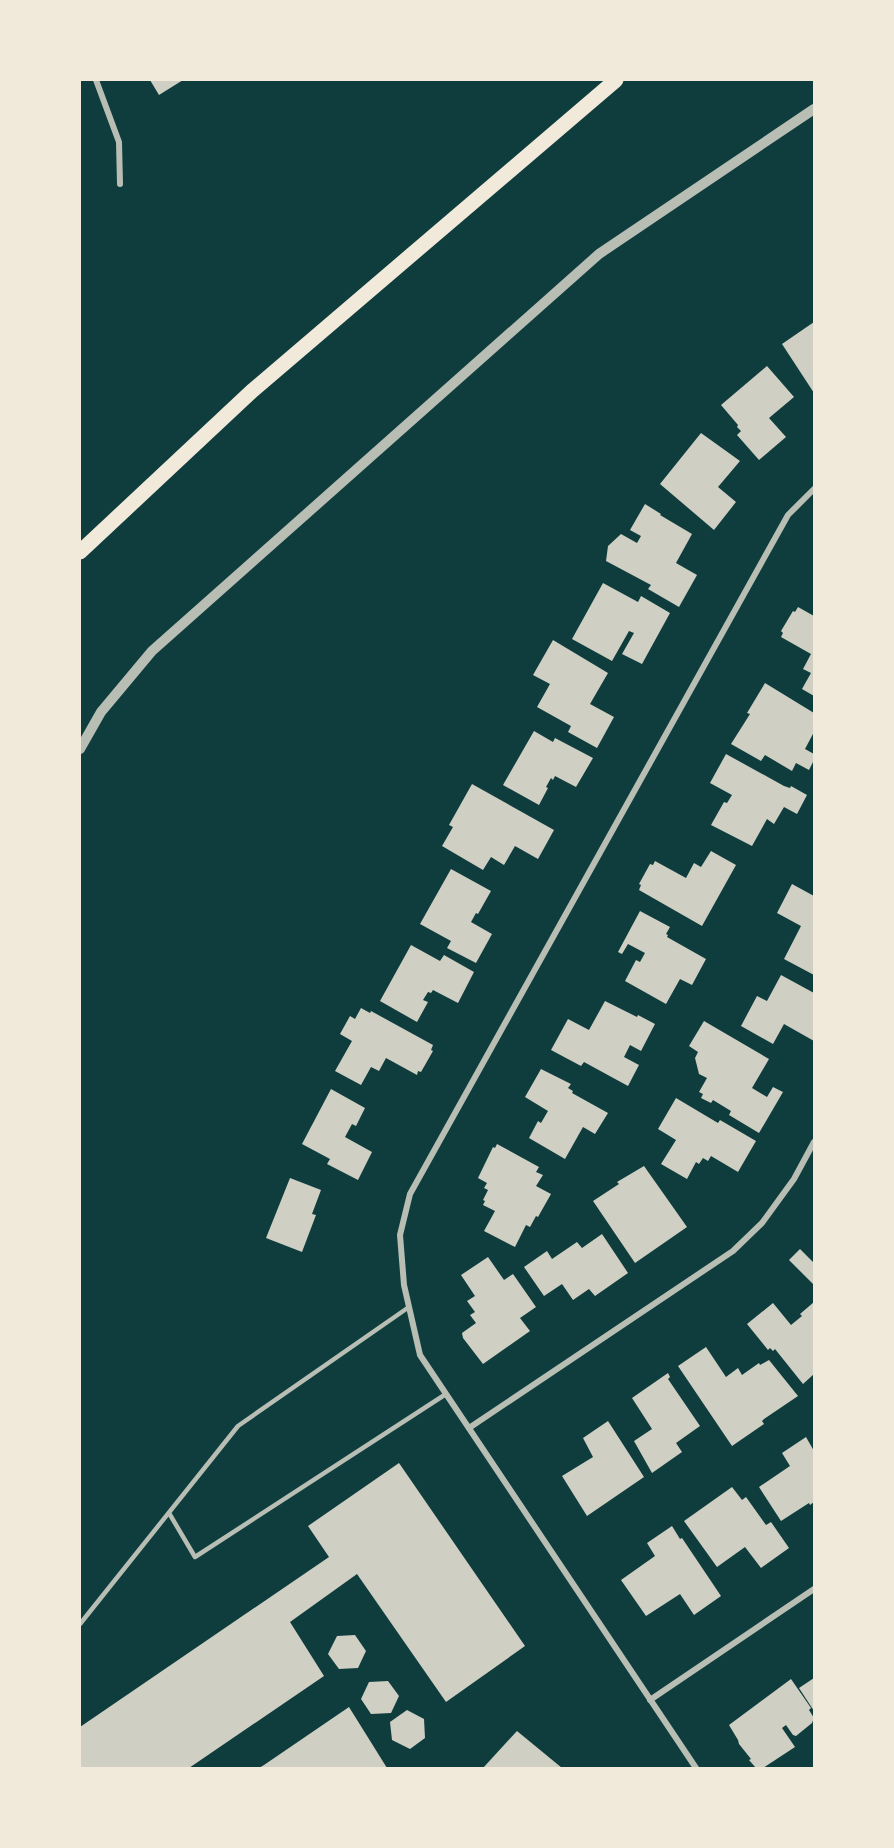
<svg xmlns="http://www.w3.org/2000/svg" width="894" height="1848" viewBox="0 0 894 1848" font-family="'PT Sans',sans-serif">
	<rect width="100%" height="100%" fill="#0f3d3e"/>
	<g fill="#cfcfc3">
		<path d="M150,80H183L159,95Z"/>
		<path d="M814,322V393L782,344Z"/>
		<path d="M767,366L794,397L769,418L786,437L759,460L737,435L741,431L737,427L738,425L721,405Z"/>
		<path d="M701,433L740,461L718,487L736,502L714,530L660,484Z"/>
		<path d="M645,504L661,514L660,515L692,534L676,563L697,575L679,607L648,589L651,585L606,561L608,546L621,534L637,543L641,536L630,530Z"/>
		<path d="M603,583L638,602L641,596L670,613L642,664L622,654L634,633L629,631L612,661L572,639Z"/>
		<path d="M798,607L814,616V696L802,689L811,673L803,669L811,654L781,637L783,633L781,631L793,611L795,612Z"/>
		<path d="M553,640L608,673L590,704L614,717L597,748L568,732L571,726L537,707L550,684L533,675Z"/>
		<path d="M765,683L814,713V732L805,749L814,754V760L809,770L796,763L792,771L765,755L761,761L731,744L750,714L747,713Z"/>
		<path d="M534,731L553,742L555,738L593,758L576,787L555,776L553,780L551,778L546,787L548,788L539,805L503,785Z"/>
		<path d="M726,754L784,786L790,788L791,786L807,795L797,814L784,807L774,824L767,819L752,846L711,825L724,802L727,803L732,795L710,783Z"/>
		<path d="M472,784L554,830L538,859L515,846L504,865L491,857L483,870L442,846L453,827L449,825Z"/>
		<path d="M711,851L736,865L702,926L639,890L641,885L639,884L650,864L653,865L655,861L686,878L694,863L701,867Z"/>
		<path d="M451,869L491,891L478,914L476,913L471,922L492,934L476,963L447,948L451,941L420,924Z"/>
		<path d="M792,884L814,896V975L784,959L801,926L777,913Z"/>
		<path d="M640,911L670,927L666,934L668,935L667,937L706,959L692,985L680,979L666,1004L625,981L636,960L640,962L645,953L628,944L622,954L618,952Z"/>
		<path d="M411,945L440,961L444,955L474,972L458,1003L433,990L431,993L428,992L423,1000L428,1002L417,1022L380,1001Z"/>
		<path d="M781,975L814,993V1041L784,1024L773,1044L741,1026L757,996L767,1001Z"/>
		<path d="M605,1001L637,1017L638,1015L655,1024L641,1051L630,1045L624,1057L639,1065L628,1086L584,1062L581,1066L551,1050L568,1019L589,1030Z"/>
		<path d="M361,1008L370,1013L371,1011L433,1045L431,1050L433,1051L421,1072L418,1071L417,1075L386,1058L379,1071L371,1067L361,1085L335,1071L352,1041L340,1034L350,1016L355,1019Z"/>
		<path d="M704,1021L769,1059L752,1088L767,1097L773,1087L783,1092L759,1133L729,1115L731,1111L713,1100L711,1103L701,1098L703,1094L699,1092L707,1078L699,1074L695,1058L698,1052L689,1046Z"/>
		<path d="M541,1069L571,1084L568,1088L573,1091L572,1093L608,1113L595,1134L583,1127L565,1159L529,1138L538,1121L541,1123L548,1111L525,1097Z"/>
		<path d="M331,1089L365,1108L356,1126L352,1124L345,1137L372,1152L358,1180L327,1164L330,1159L302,1144Z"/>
		<path d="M676,1098L718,1123L720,1120L756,1141L738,1172L711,1156L708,1161L703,1158L699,1164L696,1162L687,1179L661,1164L676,1140L658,1129Z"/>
		<path d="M497,1144L539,1167L536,1172L543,1175L536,1186L551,1194L538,1217L536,1216L530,1227L526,1225L515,1247L484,1231L495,1211L483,1205L485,1201L483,1200L488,1190L484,1188L487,1183L478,1178L493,1147L495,1148Z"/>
		<path d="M644,1166L687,1227L635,1263L593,1201L619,1184L617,1182Z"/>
		<path d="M290,1178L321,1190L312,1214L316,1215L302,1252L266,1238Z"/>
		<path d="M602,1234L628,1273L595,1296L589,1289L573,1300L562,1284L544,1296L524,1267L547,1251L552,1259L577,1242L582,1248Z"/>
		<path d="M800,1249L814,1263V1285L789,1260Z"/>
		<path d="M488,1257L504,1280L513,1274L536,1307L520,1318L530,1331L483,1364L463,1338L462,1333L476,1323L470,1315L475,1312L467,1301L475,1296L461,1275Z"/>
		<path d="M814,1302V1374L803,1384L775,1349L773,1351L770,1348L768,1350L747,1324L773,1303L791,1325L802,1316L800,1314Z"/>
		<path d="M706,1347L726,1377L738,1368L742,1375L759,1363L760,1365L769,1360L798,1396L764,1419L762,1421L764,1424L732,1446L678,1366Z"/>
		<path d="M668,1373L670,1377L668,1379L700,1426L676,1443L682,1452L652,1473L634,1441L652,1429L632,1398Z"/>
		<path d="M608,1421L644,1477L587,1516L562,1476L593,1457L583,1438Z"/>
		<path d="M806,1437L814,1451V1502L810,1505L809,1503L781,1521L759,1487L790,1466L782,1453Z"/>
		<path d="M399,1463L525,1646L446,1702L357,1574L290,1622L324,1676L189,1768H80V1727L329,1557L308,1526Z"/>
		<path d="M732,1487L742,1500L746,1497L766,1525L771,1522L789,1548L761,1568L745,1547L717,1567L684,1521Z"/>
		<path d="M672,1526L680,1539L682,1538L721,1596L694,1615L680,1594L646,1616L621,1580L655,1556L647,1543Z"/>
		<path d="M355,1635L366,1651L358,1668L339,1669L328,1654L337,1636Z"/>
		<path d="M814,1678V1711L799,1688Z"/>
		<path d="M791,1679L811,1708L809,1710L814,1718L812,1723L796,1736L793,1735L786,1725L782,1728L795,1747L763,1768H756L749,1760L751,1759L739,1744L738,1740L729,1725Z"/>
		<path d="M388,1681L399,1696L391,1713L371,1714L361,1699L369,1682Z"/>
		<path d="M349,1707L387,1768H259L264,1765Z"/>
		<path d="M407,1710L424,1719L425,1738L410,1749L392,1740L390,1722Z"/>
		<path d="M517,1731L562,1768H483Z"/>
	</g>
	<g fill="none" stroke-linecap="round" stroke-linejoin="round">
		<g stroke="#b8beb3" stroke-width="4.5">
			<path d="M169,1513L195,1557L446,1394"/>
			<path d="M80,1624L238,1426L409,1307"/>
		</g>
		<g stroke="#b8beb3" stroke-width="6">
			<path d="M96,80L119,142L120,184"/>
			<path d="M469,1428L733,1251L762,1223L794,1179L814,1142"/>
			<path d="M650,1700L814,1589"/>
			<path d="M696,1768L420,1355L404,1285L400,1235L410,1194L788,515L814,489"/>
		</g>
		<path stroke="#b8beb3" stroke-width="10" d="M80,749L101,712L152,651L599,254L814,109"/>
		<path stroke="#f1e9da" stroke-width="15" d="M80,552L252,391L616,80"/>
	</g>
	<rect width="894" height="1848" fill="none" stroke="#f1e9da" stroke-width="162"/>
</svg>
